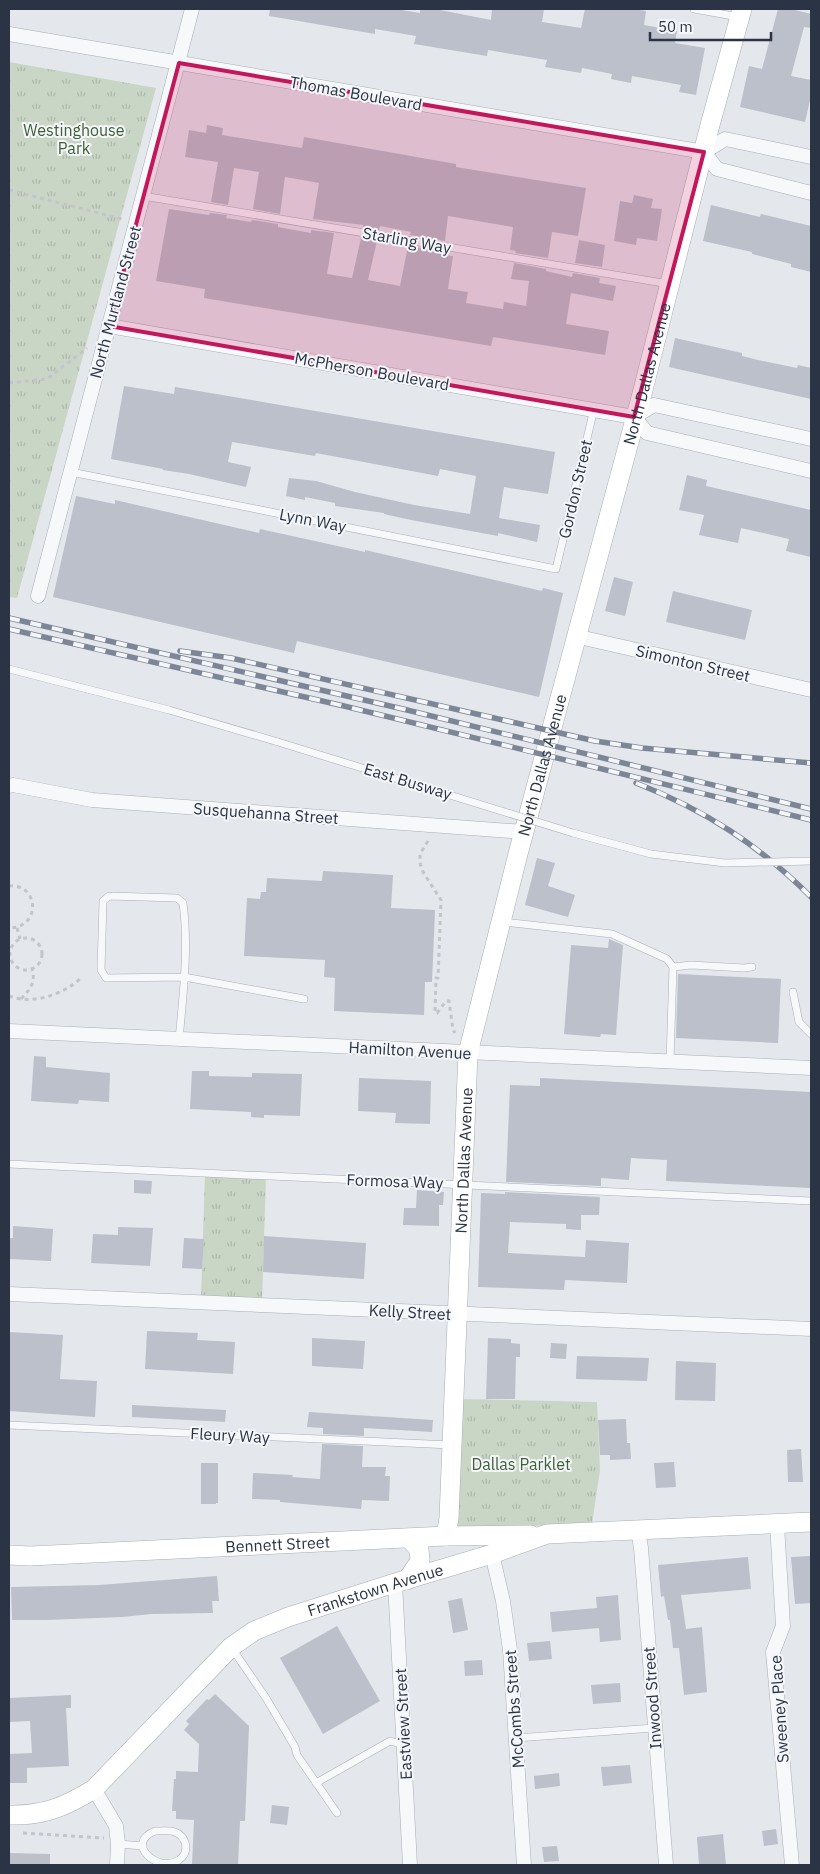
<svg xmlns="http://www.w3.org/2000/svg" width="820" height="1874" viewBox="0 0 820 1874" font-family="'IBM Plex Sans',sans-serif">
	<defs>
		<pattern id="park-tufts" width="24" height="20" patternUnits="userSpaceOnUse" patternTransform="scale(1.25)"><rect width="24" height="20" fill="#c9d6c5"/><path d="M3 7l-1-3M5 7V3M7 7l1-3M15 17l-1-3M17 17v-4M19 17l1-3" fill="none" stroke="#adb8ab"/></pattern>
	</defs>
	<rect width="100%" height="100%" fill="#e4e7ec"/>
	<g fill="url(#park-tufts)">
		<path d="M9,62L156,88L17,598L9,597Z"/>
		<path d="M205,1173L266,1175L262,1301L201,1298Z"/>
		<path d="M460,1399L597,1402L600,1470L592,1524L454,1528Z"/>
	</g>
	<g fill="#bbc0ca">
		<path d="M270,9H395L420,13V9H435L491,20L492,9H544L542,22L581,28L585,9H632L646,11L644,25L677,31L675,43L705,48L696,95L679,92L681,85L632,76L631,83L611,79L612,74L582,68L581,73L545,67L547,60L488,50L487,56L414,44L416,36L375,29V34L269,16Z"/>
		<path d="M778,9H791L811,14V28L804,27L791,76L811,80V96L805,122L740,107L749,66L762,69Z"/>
		<path d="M207,125L223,128L222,135L302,148L304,137L456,164V167L586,188L578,236L552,232L548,258L515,253L516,251L510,250L513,227L448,216L445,241L410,235L411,232L380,226L379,230L363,227V225L313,219L319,183L285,177L280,214L253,209L259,172L234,168L228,205L211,202L218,162L185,157L189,130L206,133Z"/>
		<path d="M634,195L653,199L651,208L662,209L657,241L637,238L636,245L614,241L620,201L632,203Z"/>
		<path d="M711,205L760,217L761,214L811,226V272L791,267V264L752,254V252L703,241Z"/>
		<path d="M169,209L209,215L210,213L227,215L226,218L251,222L252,220L278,224V227L311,233V230L334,233L327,274L352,278L361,238L377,241L368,280L400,286L408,246L444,252V255L453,256L448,289L468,292L466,303L503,309L504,302L526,306L529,281L511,279L514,263L546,269V271L572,277L573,273L600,278L599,283L616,286L613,301L571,293L566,324L609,331L605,355L493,337L491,346L204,298L205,289L156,281Z"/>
		<path d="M579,240L605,245L602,267L575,263Z"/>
		<path d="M675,338L742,353V356L758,360L797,368L798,365L811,368V399L669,367Z"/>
		<path d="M124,386L174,394L175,387L555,452L548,494L504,487L499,518L540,525L537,542L498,533V536L411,520L384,514V513L335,506V503L305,497V500L286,496L289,478L316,481L355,492L414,505L470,514L476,476L440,469L438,476L316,453L315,456L232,442L228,462L251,467L246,487L189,474L163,470V469L111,459Z"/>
		<path d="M687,475L707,480L706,486L811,510V557L786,551L789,539L741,528L738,543L699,535L704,515L679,510Z"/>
		<path d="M76,496L115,504V500L259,533L260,529L365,552V550L542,591L543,588L563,593L539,697L297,641L294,653L53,597Z"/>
		<path d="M614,577L633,582L625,616L605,611Z"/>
		<path d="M673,591L752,610L745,640L666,622Z"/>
		<path d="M537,858L555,863L548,886L575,895L568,917L525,905Z"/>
		<path d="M323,871L393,875L391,908L435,910L432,982H425L424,1015L334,1011L335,978L324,977L325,960L244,956L247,898L260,899L261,892H266L267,878L322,881Z"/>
		<path d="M609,939L623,945L616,1035L601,1034L600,1037L564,1034L571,945L608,948Z"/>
		<path d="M678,974L781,979L778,1043L676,1038Z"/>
		<path d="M34,1056L46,1057V1067L110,1073L109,1102L79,1100L78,1104L31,1101Z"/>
		<path d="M192,1071H209V1076L252,1077V1073L302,1074L300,1116L264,1115V1118L251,1117V1112L190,1109Z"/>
		<path d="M359,1078L431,1081L430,1124L395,1123L396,1113L358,1111Z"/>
		<path d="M540,1078L811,1092V1188L666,1181L667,1160L631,1158L629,1180L601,1178V1186L506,1182L510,1085L540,1086Z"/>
		<path d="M134,1180L152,1181L151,1194L134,1193Z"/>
		<path d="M417,1190L444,1192L443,1205H439V1226L403,1225L404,1208H416Z"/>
		<path d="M505,1192L600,1197L599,1215H581V1230L566,1229V1224L510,1222L508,1253L585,1257L586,1240L629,1243L627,1283L565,1280L564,1290L478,1287L481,1193L505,1194Z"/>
		<path d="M13,1226L53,1229L51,1261L9,1259V1238H13Z"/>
		<path d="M118,1227L153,1228L150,1266L91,1263L93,1234L118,1235Z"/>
		<path d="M264,1236L366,1243L364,1279L263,1272Z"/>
		<path d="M184,1238L204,1239L202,1269L182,1268Z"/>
		<path d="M147,1331L198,1333L197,1340L235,1342L233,1374L145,1369Z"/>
		<path d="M9,1332L63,1335L60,1379L97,1381L95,1417L9,1411Z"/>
		<path d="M312,1338L365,1341L363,1369L312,1366Z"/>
		<path d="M488,1338L511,1339V1343L520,1344V1357H516L515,1399H486Z"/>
		<path d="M551,1343L567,1344L566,1359L550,1358Z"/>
		<path d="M577,1356L649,1358L647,1381L576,1379Z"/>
		<path d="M676,1361L716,1363L715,1401L675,1400Z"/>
		<path d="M132,1405L226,1410L225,1422L132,1417Z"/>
		<path d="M309,1412L433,1420L432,1432L364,1428V1436L323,1434V1428L307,1427Z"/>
		<path d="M626,1419L627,1443H630L631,1459L610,1460V1455H600L598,1420Z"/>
		<path d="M322,1444L363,1446L362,1467H386L385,1476H390L389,1501L362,1500L361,1509L280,1502V1500L252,1499L253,1473L293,1475L292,1477L320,1479Z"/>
		<path d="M801,1449L803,1482H788L787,1450Z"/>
		<path d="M674,1462L676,1487L656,1488L654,1463Z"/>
		<path d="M201,1463H218V1503H216V1504H201Z"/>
		<path d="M811,1556V1603L795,1604L791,1557Z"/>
		<path d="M748,1557L751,1589L681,1595L686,1629L702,1627L707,1692L684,1695L679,1648H673L670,1620H668L664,1596L661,1597L658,1565Z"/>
		<path d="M217,1576L219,1601H212L213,1613L152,1614L122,1617L46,1620H12L11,1587L99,1585Z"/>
		<path d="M618,1595L621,1640L600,1642L599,1628L552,1632L550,1612L597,1608L596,1597Z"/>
		<path d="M462,1598L468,1630L453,1633L448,1601Z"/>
		<path d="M337,1626L380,1701L323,1734L280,1658Z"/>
		<path d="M550,1641L552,1659L529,1661L527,1643Z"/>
		<path d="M482,1660L483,1675L465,1676L464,1661Z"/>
		<path d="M620,1683L621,1702L593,1704L591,1685Z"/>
		<path d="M215,1694L249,1726L245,1821H240L238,1865H192L194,1820L176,1819V1811H172L174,1779H176V1771L198,1772L199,1744L184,1730L189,1724L186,1721L207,1699L209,1700Z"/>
		<path d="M71,1695V1708H66L69,1766L27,1768V1783H9V1754L32,1753L30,1721L9,1722V1698Z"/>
		<path d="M630,1765L632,1783L603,1786L601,1767Z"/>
		<path d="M559,1773L560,1786L535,1789L534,1776Z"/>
		<path d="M272,1805L289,1807L287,1825L270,1823Z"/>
		<path d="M776,1829L778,1844L764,1846L762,1831Z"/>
		<path d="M723,1834L726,1865H699L697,1837Z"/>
		<path d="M557,1846L559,1861L544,1862L542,1847Z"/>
		<path d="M9,1853L50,1854V1865H9Z"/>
	</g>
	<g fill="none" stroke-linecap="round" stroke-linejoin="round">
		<g stroke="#a9aeb7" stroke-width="8">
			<g id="lane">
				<path d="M694,9L739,17"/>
				<path d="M143,196L669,284"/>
				<path d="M71,472L556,569L594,409"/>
				<path d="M9,669L169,710L278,742"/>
				<path d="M503,922L612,934L667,959L673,967L670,1061"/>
				<path d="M673,967L691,965L744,968L752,967"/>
				<path d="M793,992L799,1022L811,1034"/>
				<path d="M179,1040C183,995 189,948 183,903L177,898L109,896L103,901L101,970L106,978L184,977L304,999"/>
				<path d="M9,1164L811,1201"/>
				<path d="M9,1425L451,1445"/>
				<path d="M231,1647L266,1698L295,1747L297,1755L337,1813"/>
				<path d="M516,1738L654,1728"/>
				<path d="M316,1783L390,1741L404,1745"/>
				<path d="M155,1831C162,1831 169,1830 175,1832C187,1837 190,1852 179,1860C158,1874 124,1843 155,1831Z"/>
				<path d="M118,1844L143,1846"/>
			</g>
		</g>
		<g stroke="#a9aeb7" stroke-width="15">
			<g id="street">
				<path d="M9,34L704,152L717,169L811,193"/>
				<path d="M704,152L725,139L811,157"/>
				<path d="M109,326L634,417L647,433L811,471"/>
				<path d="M634,417L654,405L811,439"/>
				<path d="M38,596L192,9"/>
				<path d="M575,636L811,690"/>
				<path d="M9,786L13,785L92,800L524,832"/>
				<path d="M9,1031L811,1068"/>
				<path d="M9,1294L811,1329"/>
				<path d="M777,1524L783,1626L773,1652L792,1865"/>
				<path d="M638,1530L641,1548L666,1865"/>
				<path d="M492,1554L503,1601L510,1650L524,1865"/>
				<path d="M395,1583L410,1865"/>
				<path d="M94,1789L116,1826L118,1844L117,1865"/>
			</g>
		</g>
		<g stroke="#a9aeb7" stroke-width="20">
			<g id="secondary">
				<path id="s1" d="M446,1536L449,1518L468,1053L518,854L643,390L710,125L742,9"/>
				<path id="s2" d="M9,1555L30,1556L446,1536L531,1535"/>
				<path d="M407,1580L420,1561L419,1549L409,1538"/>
				<path id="s3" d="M9,1815C43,1816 65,1807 94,1789L231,1647L254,1631L288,1617L395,1583L492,1554L547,1534L811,1522"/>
			</g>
		</g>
		<g stroke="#c2c5cb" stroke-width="3" stroke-dasharray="4 4" stroke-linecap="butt">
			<path d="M9,190L122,219"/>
			<path d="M9,383L47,379L87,348"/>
			<path d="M428,841L420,854V863L423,872L441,900L438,978H436L435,1013H437L446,1001H449L453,1030L455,1033"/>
			<path d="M9,886C39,883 42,928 9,928"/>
			<path d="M17,928L20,939"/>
			<circle cx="26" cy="954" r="16"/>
			<path d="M9,996C32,1005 63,995 81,978"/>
			<path d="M21,999C30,989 36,983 32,970"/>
			<path d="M23,1833L104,1838"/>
		</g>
		<use href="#lane" stroke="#f7f8fa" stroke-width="7"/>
		<use href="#street" stroke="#f7f8fa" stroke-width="14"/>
		<use href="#secondary" stroke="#fff" stroke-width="19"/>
		<g stroke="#7d8696" stroke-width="5.5">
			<g id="rail">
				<path d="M9,618L403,709L811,809"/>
				<path d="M9,629L344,706L811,820"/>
				<path d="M180,651L231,658L595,741L642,748L811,763"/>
				<path d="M636,783C705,810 759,845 811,897"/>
			</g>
		</g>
		<use href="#rail" stroke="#f4f6f9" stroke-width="4" stroke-dasharray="11" stroke-linecap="butt"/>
		<g stroke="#a9aeb7" stroke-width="8" stroke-linecap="butt">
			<path id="lane-bridge" d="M278,742L573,833L651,854L725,863L811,861"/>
		</g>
		<use href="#lane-bridge" stroke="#f7f8fa" stroke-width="7"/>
	</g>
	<path fill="#c2185b" fill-opacity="0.2" stroke="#c2185b" stroke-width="4" stroke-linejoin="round" d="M179,63L704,152L634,417L109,326Z"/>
	<g text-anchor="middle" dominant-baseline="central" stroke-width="4" stroke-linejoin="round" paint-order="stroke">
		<g font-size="16" fill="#2b3445" stroke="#f4f6f9">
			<text transform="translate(356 93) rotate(10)">Thomas Boulevard</text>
			<text transform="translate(407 240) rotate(10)">Starling Way</text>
			<text transform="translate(115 302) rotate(-75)">North Murtland Street</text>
			<text transform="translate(372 371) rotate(10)">McPherson Boulevard</text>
			<text stroke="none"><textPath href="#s1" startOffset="1186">North Dallas Avenue</textPath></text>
			<text transform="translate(575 489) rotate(-77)">Gordon Street</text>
			<text transform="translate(313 520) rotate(11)">Lynn Way</text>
			<text transform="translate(693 663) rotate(13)">Simonton Street</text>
			<text stroke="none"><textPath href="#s1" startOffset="781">North Dallas Avenue</textPath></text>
			<text transform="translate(408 781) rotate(17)">East Busway</text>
			<text transform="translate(266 813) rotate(4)">Susquehanna Street</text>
			<text transform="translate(410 1050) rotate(3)">Hamilton Avenue</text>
			<text stroke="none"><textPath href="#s1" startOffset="376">North Dallas Avenue</textPath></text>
			<text transform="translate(395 1181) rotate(2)">Formosa Way</text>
			<text transform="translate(410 1312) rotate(3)">Kelly Street</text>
			<text transform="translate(230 1435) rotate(3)">Fleury Way</text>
			<text stroke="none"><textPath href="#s2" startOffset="269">Bennett Street</textPath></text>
			<text stroke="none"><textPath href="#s3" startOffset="444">Frankstown Avenue</textPath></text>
			<text transform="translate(652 1698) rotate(-94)">Inwood Street</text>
			<text transform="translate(514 1709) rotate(-94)">McCombs Street</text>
			<text transform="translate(779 1709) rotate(-94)">Sweeney Place</text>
			<text transform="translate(403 1724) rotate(-93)">Eastview Street</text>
		</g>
		<g font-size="16" fill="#3f6138" stroke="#f4f6f9">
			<text x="74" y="130">Westinghouse<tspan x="74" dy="18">Park</tspan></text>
			<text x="521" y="1464">Dallas Parklet</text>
		</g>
	</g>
	<rect width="820" height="1874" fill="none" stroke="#2b3445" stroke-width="20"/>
	<path d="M650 32v8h121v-8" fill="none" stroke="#2b3445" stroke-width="2.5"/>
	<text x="658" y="32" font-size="15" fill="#2b3445" stroke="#f4f6f9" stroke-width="4" paint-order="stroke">50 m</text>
</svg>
